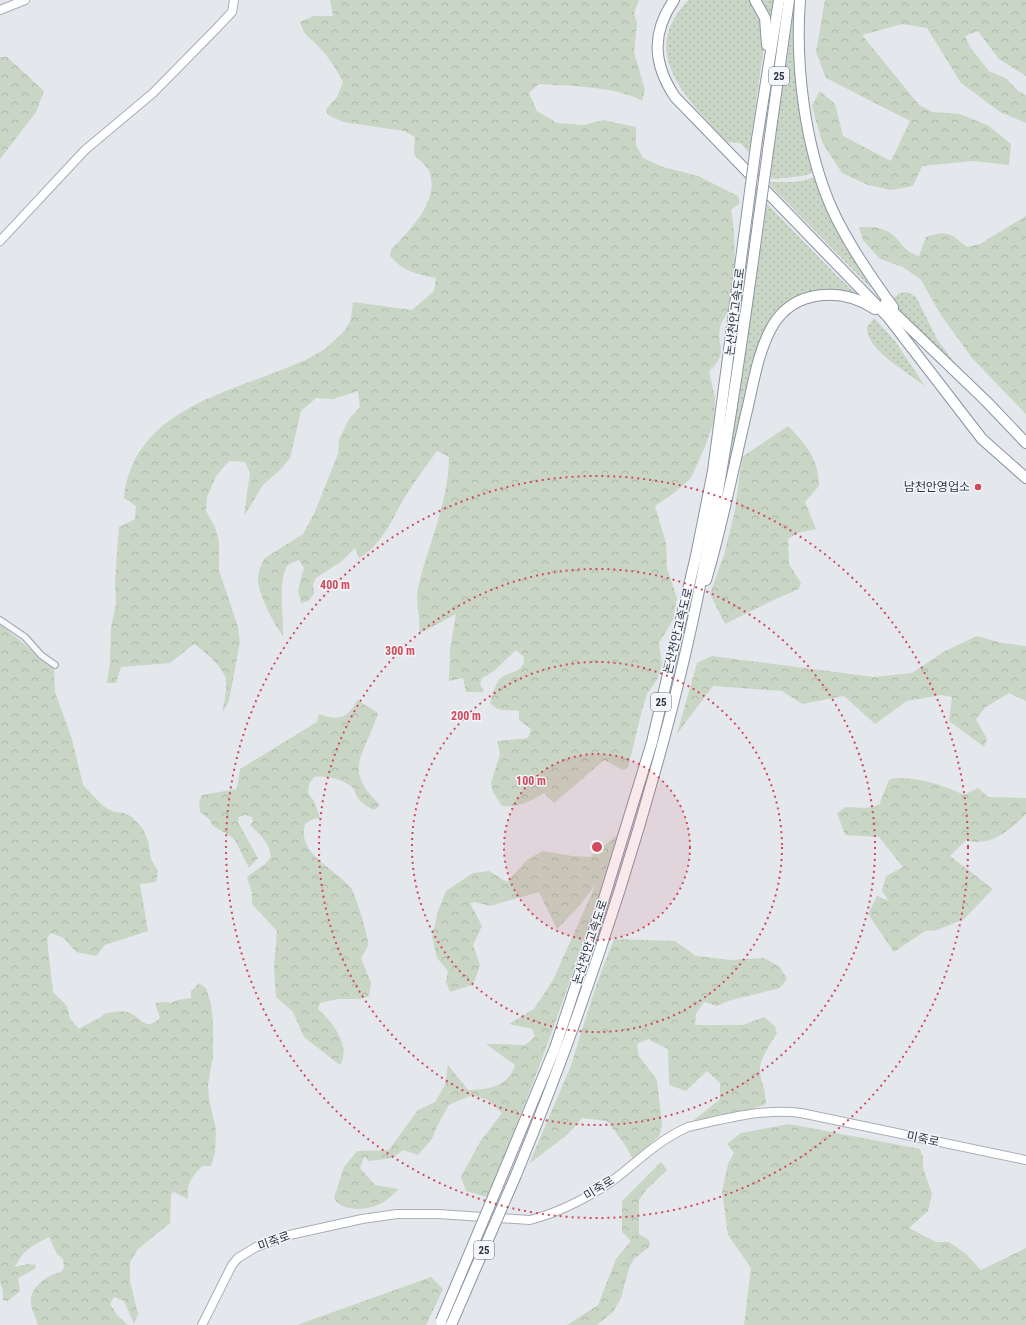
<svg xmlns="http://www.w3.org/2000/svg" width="1026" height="1325" viewBox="0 0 1026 1325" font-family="'Roboto Condensed','Noto Sans KR',sans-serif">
	<defs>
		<pattern id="grass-dots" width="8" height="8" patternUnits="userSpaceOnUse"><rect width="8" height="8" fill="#c9d6c5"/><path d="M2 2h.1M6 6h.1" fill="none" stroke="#adb8ab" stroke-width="1.8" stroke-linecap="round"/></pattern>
		<pattern id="forest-crowns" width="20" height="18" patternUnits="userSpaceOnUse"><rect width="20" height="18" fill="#c9d6c5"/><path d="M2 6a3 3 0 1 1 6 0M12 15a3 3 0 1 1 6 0" fill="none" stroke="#adb8ab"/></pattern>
	</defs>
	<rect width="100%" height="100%" fill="#e4e7ec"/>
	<g fill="url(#grass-dots)">
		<path d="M689,0H750L764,27V46L749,153L741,143L727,142C690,102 635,52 689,0Z"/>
		<path d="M761,0H774L770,21L769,14Z"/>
		<path d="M794,7C795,66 799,115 812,173L803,176L774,179L770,177Z"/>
		<path d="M816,177L830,217L871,288L770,185V182H797Z"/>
		<path d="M767,204L837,276L862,299L830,291L773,319L725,491Z"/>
		<path d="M907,292L916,297L937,339L957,366C936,351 905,321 892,299L900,293Z"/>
		<path d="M874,318L895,341L925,386C909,373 865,349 867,327Z"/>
	</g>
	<g fill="url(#forest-crowns)">
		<path d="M330,0H639L634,13L637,24L634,52L645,90L642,101C616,86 568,86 539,84L529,93L537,111L557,123L584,125L603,120L636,127V145L643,158L663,167L698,176L738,196L740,203L731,210C736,233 736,285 730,308C727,314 722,320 720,327C716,348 730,351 709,371L715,398L714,421L706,444L691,478L674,493L655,506L666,543L667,568L677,598L673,620L659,643L662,665L657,680L647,694L642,710L628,768L623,770L604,760L554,803L544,793C532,801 517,808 502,806L493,792L491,783L500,754L497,741L528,738L531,729L519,720V711C508,709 499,713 490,703C492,695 495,683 502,677C512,671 524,673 524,657L516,650L494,671L482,678L480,684L484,692H466L463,678L449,681L450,650L456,614L419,634C421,618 415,603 418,588C428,543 448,506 449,457L437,451C427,465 417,478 408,492C394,514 383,545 359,558L355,548L342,561L316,578L313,584L314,594L308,601L301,603L298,589L304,568L299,560C296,561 290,563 288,565C277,578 284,620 283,636C274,624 260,597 258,582C257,575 261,564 265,558L303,534L314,514L338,454L339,440L349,419L360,407L358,391L333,399L316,398L301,411L290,458L283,467L263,485L244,516L250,473L245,462L229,461L216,476L207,497L206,511L215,527L219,542V570L238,627L240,642L229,701L222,713C224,705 228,684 225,676C219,663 205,652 194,644L170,663L121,667L116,683H107L110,662L111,627L116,604L115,581L119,527L135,519L136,506L124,498C133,415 216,396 281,370C301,362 321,355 336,339C340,335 347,329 349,323C352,317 352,309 353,302L412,310L434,291L436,278C417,274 404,272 390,256L391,250C409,230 439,203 430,173C428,167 419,160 414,154L415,137L404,131L343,122L328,115L326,109L337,97L343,82C336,69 329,57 318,46C308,36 305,37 300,22L314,16H333Z"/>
		<path d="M825,0H1026V76L999,59L978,31L965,36L970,47L989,71L1007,79L1018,91L1026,95V123L1000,112L961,83L927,28L902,24L862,35L919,105L933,112L960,114L989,126L1011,144L1009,165L974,161L922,166L913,186L891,190L868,185L842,173L822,142L812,106L820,91L835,104L843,136L891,161L910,121L826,78L816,52Z"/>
		<path d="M0,57H7L44,91L36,112L0,159Z"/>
		<path d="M1026,216V414L972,358L941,315L921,280L903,267L880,259L863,240L859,227C869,227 878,226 887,231C901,238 901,251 919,256L926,237C948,230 949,233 967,247L980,244Z"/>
		<path d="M788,426C806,444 819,459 819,486L805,502L816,529L797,533L788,539L789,564L801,583L799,589L780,597L725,624L710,594L724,555L735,510L742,457Z"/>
		<path d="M0,624L54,669L55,692L72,739L83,785L103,806L114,812L124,813L132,817L143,829L148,841L151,859L158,871L156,882L140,884L148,931L105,945L96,956L76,952L64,938L51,933L47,939L53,992L67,1006L70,1019L79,1029C88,1023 97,1021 104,1014C111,1013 120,1010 127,1012C142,1016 144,1033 160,1018L155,1003L167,1002L171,1003L177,1000L191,998V991L199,983L206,988L211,1004L213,1023V1056L208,1085L209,1099L216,1130L215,1153L211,1166H202C192,1177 186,1184 188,1199L174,1192L171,1194L170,1223L138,1249L130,1262V1282L138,1314L134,1324L124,1301L114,1297L110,1304L117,1315L128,1325H38C36,1318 32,1311 31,1304C29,1287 47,1275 61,1272L64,1267L63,1259L57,1254L49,1237C40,1242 30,1246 23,1254C20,1257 18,1263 14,1267L28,1264L36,1265L35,1269L18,1278L20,1291L8,1301L3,1300V1291L0,1282Z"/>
		<path d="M977,636L1002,643L1026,646V701L1009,693L986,707L976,719L987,739L984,747L949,721L952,697L941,695L907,701L875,724L844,696L802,704L782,691L713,686L677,734L697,663L712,656L874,677L912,673L945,651Z"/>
		<path d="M357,700L378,713C365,756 341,768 380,805L374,810C367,807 362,803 357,797C355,794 355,790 353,788C343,779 326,775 314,777L309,784L308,793L314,801L320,818L313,819L305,824C296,854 336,869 351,888C355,893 369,938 368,944C368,948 363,954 361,958L371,983L369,996L360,999H338L320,1003L318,1009C332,1021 352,1047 340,1065L304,1037L293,1012L276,997L274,967L277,931L252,904V893L247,877L266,863L271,857C269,841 261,836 250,825L253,822L252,817L245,815L239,817L238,822L258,858L249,868L235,840L229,835L213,826L209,819L200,812L199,802L202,795L237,789L240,769L317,722L319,714C338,721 348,719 357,700Z"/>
		<path d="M895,778C922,778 940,784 964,795L978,788L988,797L1026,798V814C1010,830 990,848 966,840L950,856L993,889L964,919L937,930L925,931L894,952L868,914L877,896L889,901L882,891L886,876L903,867L879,837L845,835L837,813L846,807L866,808L879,805L889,780Z"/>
		<path d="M617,835C580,958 537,1079 487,1197L466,1191L461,1177L480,1142L502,1113L488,1100L472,1095L449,1105L437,1126L432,1139L418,1155L403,1150L393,1158L369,1161L364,1157L360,1168L375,1185L399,1189C394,1193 387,1201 380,1204C367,1210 342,1213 334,1198L344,1167L357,1151L389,1150L418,1110L435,1102L445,1085L448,1065L468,1090C488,1090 509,1086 515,1065L486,1044L525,1045L535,1037L532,1029L509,1024L534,1009L553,980L596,884L580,905L557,929L539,892L490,906L475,902L470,903L482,926L473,945L480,965L473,985L450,992L446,982L448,971L437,958L432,937L438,911L446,891L473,873L489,871L507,882L528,859L543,851L572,856L590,857Z"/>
		<path d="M614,939L675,941L696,956L731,960L764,958L780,967L787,979L780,988L728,1001L717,1006L704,1002L696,1014L695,1025H743L764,1017L775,1026L777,1033C771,1043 758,1060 760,1073C762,1084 766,1093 766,1104L720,1121L688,1125L720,1099V1083L707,1071L686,1091L669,1085L668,1049L648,1039L637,1044L639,1056L657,1080L662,1124L660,1135L633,1159L623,1142L607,1121L582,1118L568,1134L529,1164L570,1068L596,986Z"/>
		<path d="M789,1124L920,1149L923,1157V1168L932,1194L928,1211L909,1228L936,1242H949L966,1254L981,1270L1026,1248V1325H744L751,1268L728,1235L722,1191L728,1164L734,1153L727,1144L741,1133Z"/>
		<path d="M661,1162L667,1170L647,1189L639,1200V1234L649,1240L650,1246L634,1259L629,1268L621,1298L613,1312L597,1325H567L598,1305L616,1259L631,1241L622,1232V1201Z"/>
		<path d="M431,1277L443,1289L426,1325H297Z"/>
	</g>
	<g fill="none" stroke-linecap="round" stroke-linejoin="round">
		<g stroke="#a9aeb7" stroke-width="8">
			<path id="street" d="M0,620L25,637L41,655L55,665"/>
		</g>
		<g stroke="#a9aeb7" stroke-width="10">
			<g id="secondary">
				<path d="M0,10L25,0"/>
				<path d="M0,241L85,150L153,93L215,30L232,12L234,0"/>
				<path d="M202,1325L232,1265L238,1258L256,1247L285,1236L362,1219L397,1214H438L530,1220C561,1212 594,1195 620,1175C642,1157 661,1139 688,1127C725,1119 762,1108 801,1113L1026,1160"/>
			</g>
		</g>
		<g stroke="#8b94a3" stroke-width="12">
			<g id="highway">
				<path d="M674,0C651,33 653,64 675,97L888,317L982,439L1026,478"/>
				<path d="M755,0L765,18L767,45"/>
				<path d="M800,0C795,66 805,148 832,209C848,244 870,276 893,307"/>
				<path d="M757,139L779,0"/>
				<path d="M768,151L789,0"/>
				<path d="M885,304L986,401L1026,443"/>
				<path d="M706,580C723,523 734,464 748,406C754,379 759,349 773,325C795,289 842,287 875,309"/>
				<path d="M504,1171L555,1048L598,918L652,742L696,556L713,471L747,214"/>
				<path d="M516,1175C575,1032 625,884 665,735C710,568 735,395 758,224"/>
			</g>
		</g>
		<use href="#street" stroke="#f7f8fa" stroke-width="5.5"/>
		<use href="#secondary" stroke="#fff" stroke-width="8"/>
		<use href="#highway" stroke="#fff" stroke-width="10"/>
		<g stroke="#8b94a3" stroke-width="12" stroke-linecap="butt">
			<g id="highway-bridge">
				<path d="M747,214L757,139"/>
				<path d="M758,224L768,151"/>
				<path d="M441,1321L504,1171"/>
				<path d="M451,1325L516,1175"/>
			</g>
		</g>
		<use href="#highway-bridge" stroke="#fff" stroke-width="10"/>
	</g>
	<circle cx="597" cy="847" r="93" fill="#d1495b" fill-opacity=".12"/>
	<g fill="none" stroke="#d1495b" stroke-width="2" stroke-dasharray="2 4">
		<circle cx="597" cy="847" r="93"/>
		<circle cx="597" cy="847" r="185"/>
		<circle cx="597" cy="847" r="278"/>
		<circle cx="597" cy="847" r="371"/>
	</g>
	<circle fill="#d1495b" stroke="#f4f6f9" stroke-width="1.5" cx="978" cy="487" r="4"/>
	<g text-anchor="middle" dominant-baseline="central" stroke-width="3" stroke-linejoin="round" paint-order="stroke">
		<g fill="#f4f6f9" stroke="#676e7b" stroke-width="1">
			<rect x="769" y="67" width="20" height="18" rx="3"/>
			<rect x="651" y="693" width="20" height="18" rx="3"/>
			<rect x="474" y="1241" width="20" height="18" rx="3"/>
		</g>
		<g font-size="11" font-weight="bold" fill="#2b3445">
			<text x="779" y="76">25</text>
			<text x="661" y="702">25</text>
			<text x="484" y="1250">25</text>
		</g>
		<g font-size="12" fill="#2b3445" stroke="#f4f6f9">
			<text transform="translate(735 312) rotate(-83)">논산천안고속도로</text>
			<text transform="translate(678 631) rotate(-76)">논산천안고속도로</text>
			<text transform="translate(590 942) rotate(-72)">논산천안고속도로</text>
			<text transform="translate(923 1139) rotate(12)">미죽로</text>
			<text transform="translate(599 1188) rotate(-32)">미죽로</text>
			<text transform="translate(274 1241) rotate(-20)">미죽로</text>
		</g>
		<g font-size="12" fill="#2b3445" stroke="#f4f6f9" text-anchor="end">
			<text x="970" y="487">남천안영업소</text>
		</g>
	</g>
	<circle cx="597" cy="847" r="6" fill="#d1495b" stroke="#f4f6f9" stroke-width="2"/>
	<g font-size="12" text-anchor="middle" font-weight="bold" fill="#d1495b" stroke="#f4f6f9" stroke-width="3" stroke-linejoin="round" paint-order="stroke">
		<text x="335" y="589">400 m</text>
		<text x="400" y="655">300 m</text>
		<text x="466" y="720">200 m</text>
		<text x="531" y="785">100 m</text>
	</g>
</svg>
